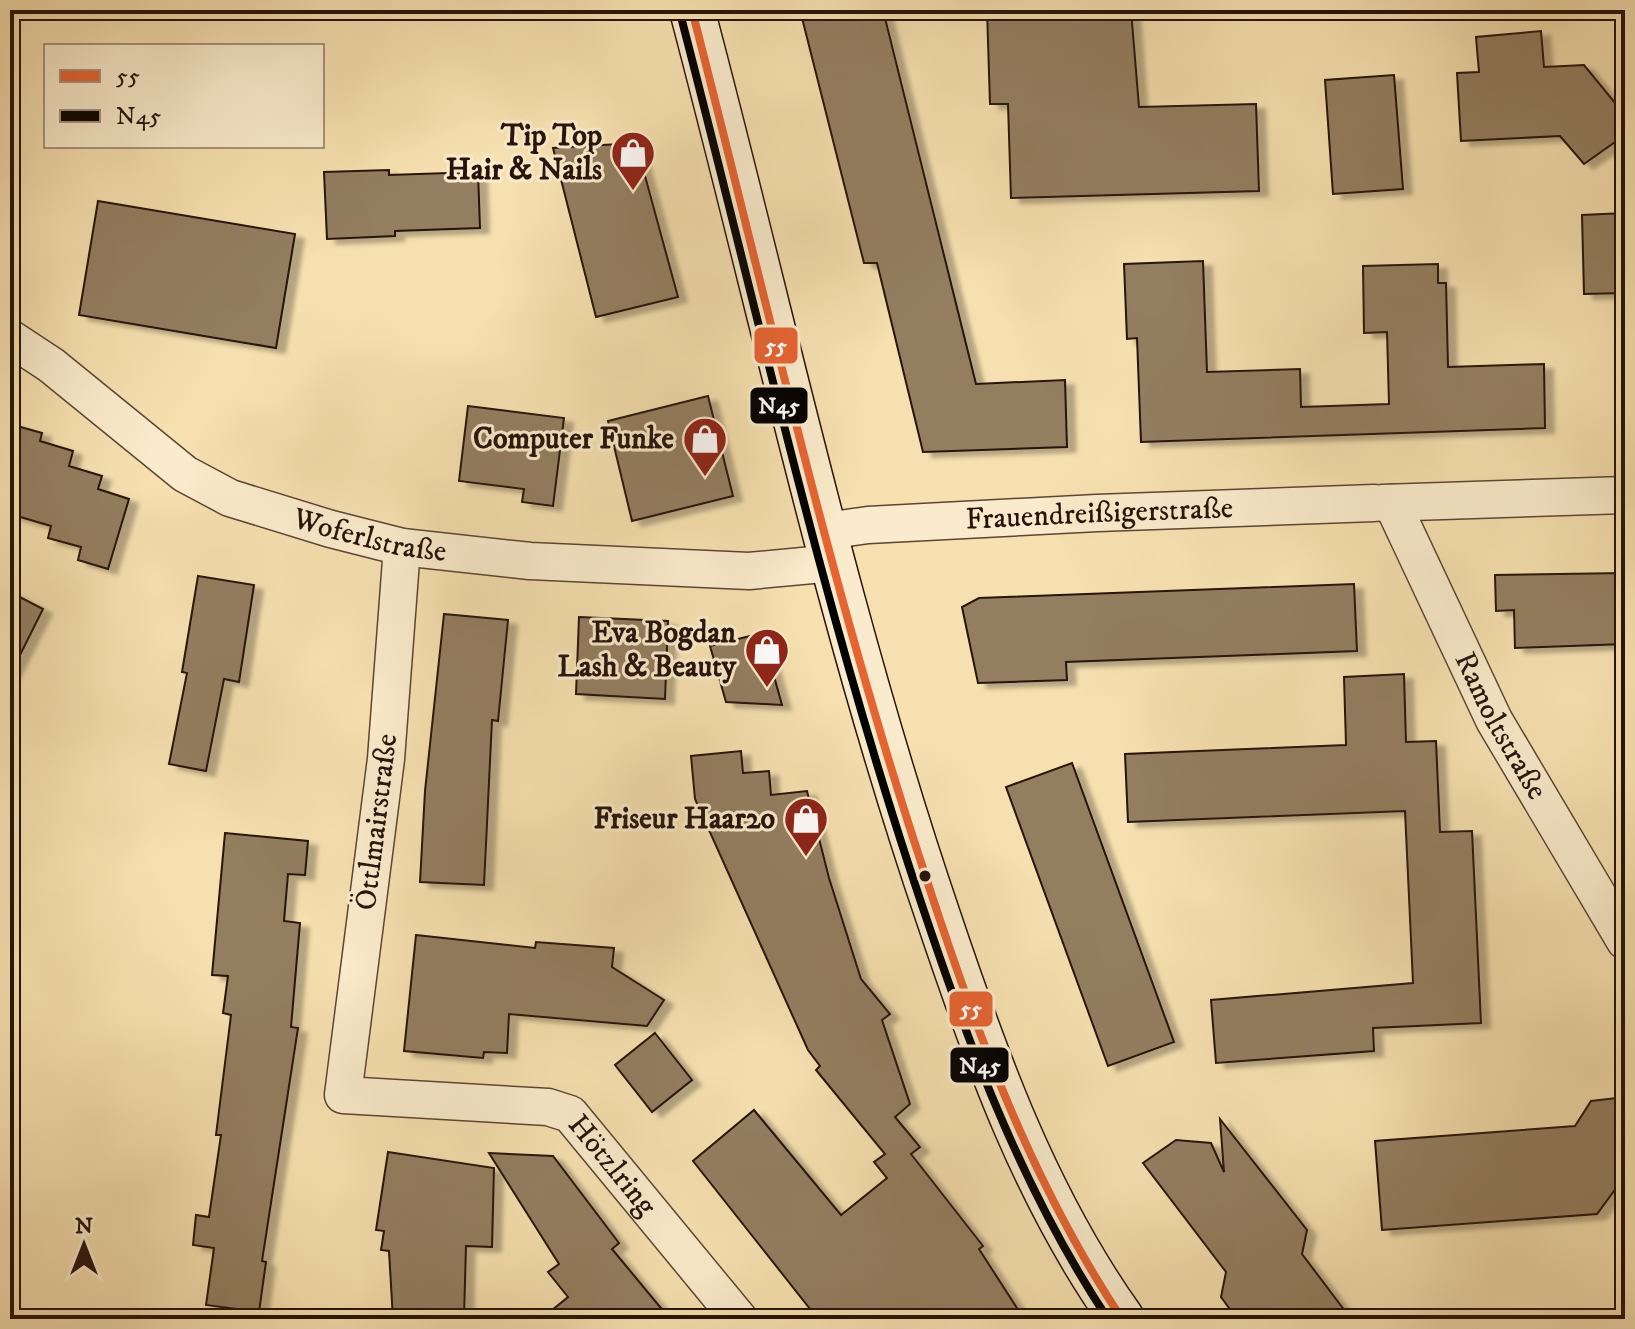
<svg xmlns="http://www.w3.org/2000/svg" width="1635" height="1329" viewBox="0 0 1635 1329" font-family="'IM FELL DW Pica',serif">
	<defs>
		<filter id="shadow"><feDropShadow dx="9" dy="5" stdDeviation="2" flood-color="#0004"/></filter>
	</defs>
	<rect width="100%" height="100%" fill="#f6e0af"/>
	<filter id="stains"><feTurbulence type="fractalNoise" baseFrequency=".0025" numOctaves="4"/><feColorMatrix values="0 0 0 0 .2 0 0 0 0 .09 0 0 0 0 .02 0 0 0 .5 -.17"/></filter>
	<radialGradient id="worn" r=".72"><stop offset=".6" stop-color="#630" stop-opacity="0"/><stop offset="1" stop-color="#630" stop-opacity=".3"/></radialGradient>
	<g fill="#937e60" stroke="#27130b" stroke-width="2" filter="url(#shadow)">
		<path d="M800,10H883L976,384L1065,380L1067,447L923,452L877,263H864Z"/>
		<path d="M987,10H1131L1139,107L1256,104L1259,191L1011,198L1008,104H990Z"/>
		<path d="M1541,31L1544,67L1584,65L1625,115V135L1584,164L1560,136L1461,141L1457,73L1479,72L1476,37Z"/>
		<path d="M1394,75L1403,189L1333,194L1325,80Z"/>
		<path d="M636,143L678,297L596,317L553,148Z"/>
		<path d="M389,170V175L478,172L480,228L395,231V236L327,239L324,172Z"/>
		<path d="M98,201L295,234L276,348L79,315Z"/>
		<path d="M1625,213V293L1584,294L1582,215Z"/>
		<path d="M1203,261L1207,372L1300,369L1301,407L1389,404L1387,332L1364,333L1363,266L1438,264V283H1446L1448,367L1544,364L1545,428L1141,442L1137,338L1127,339L1124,264Z"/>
		<path d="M708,396L733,496L632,521L608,421Z"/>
		<path d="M468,406L564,418L553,506L522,502L524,489L459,481Z"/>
		<path d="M10,424L42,433L40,441L73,451L69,466L102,476L98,489L129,499L108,569L78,560L81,547L48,538L51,526L10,514Z"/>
		<path d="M1625,573V644L1515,648L1514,610L1496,611L1495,575Z"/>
		<path d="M198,576L254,585L239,682L224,679L206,771L169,764L187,673L182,672Z"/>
		<path d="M1354,584L1357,651L1066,662L1067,680L978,683L962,607L979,598Z"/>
		<path d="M10,592L43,609L10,675Z"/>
		<path d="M444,614L508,620L498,721L492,720L484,885L420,882L425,791Z"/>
		<path d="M579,617L668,621L665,699L576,694Z"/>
		<path d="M762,633L782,705L726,702L710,646Z"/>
		<path d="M1404,674L1406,742L1436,741L1440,832L1472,831L1481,1023L1373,1028L1374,1051L1216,1063L1211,1000L1413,983L1405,811L1128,822L1125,754L1346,745L1344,677Z"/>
		<path d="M741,751L743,773L769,771L771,795L807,791L829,878L861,979L890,1014L882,1020L910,1104L895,1117L920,1147L911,1154L983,1246L979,1249L1024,1319H818L693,1161L754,1110L841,1215L887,1178L874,1162L885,1154L816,1070L820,1066L808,1050L695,799L691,756Z"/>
		<path d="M1072,763L1174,1042L1108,1066L1006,787Z"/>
		<path d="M225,833L308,841L305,875L288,874L284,921L300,923L291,1027L298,1028L262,1261L266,1262L259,1312L206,1305L214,1248L193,1245L196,1215L209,1217L221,1135H216L231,1015L223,1013L228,976L212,975Z"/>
		<path d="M416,935L535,948L536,942L614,948L612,967L664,1000L647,1026L509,1014L507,1053L484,1052L483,1058L404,1051Z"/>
		<path d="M655,1033L692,1080L652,1112L615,1065Z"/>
		<path d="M1625,1097V1176L1597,1214L1382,1230L1375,1141L1575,1126L1591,1101Z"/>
		<path d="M1220,1119L1307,1230L1302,1254L1351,1319H1237L1221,1297L1226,1272L1143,1163L1176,1140L1211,1143L1224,1172Z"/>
		<path d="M388,1152L494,1168L492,1247L466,1246L464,1318L393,1319L389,1251L381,1250L384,1231L376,1230Z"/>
		<path d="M489,1153L553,1156L619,1243L612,1249L670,1319H541L568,1297L548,1272L559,1264Z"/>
	</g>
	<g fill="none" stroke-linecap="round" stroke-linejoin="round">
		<g stroke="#5b4634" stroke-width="39">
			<g id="street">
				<path id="s1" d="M10,338L51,365L185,474L230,498L331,529L402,547L530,561L749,571L834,563"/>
				<path d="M1382,503L1625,495"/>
				<path id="s2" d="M1392,503L1494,720L1625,941"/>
				<path id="s3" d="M826,531L868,525L1097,513L1374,503"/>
				<path id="s4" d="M402,547L386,759L343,1095L548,1107L570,1114L739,1319"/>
			</g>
		</g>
		<g stroke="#27130b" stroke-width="47">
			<path id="secondary" d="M692,10C772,312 837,620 938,916C985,1056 1035,1197 1122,1319"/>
		</g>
		<use href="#street" stroke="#f9ebcb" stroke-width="36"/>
		<use href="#secondary" stroke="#f9ebcb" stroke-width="44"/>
		<g stroke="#f9ebcb" stroke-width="14">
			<path id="bus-1" d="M692,10C765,293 828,578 919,856C971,1018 1027,1176 1122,1319"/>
		</g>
		<g stroke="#f9ebcb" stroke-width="14">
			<path id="bus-2" d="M680,13C754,297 817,584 908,863C960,1022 1015,1179 1108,1319"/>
		</g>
		<use href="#bus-1" stroke="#e66432" stroke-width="8"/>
		<use href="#bus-2" stroke="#000" stroke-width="8"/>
	</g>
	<defs>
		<g id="shop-pin" transform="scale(2.3)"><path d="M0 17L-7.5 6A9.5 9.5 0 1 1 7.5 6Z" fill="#8f2418" stroke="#f9ebcb"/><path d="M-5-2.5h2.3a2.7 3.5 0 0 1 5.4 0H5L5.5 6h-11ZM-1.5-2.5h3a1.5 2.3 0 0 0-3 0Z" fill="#fff"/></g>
	</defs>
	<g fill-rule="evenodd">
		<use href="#shop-pin" x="633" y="153"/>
		<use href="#shop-pin" x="705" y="439"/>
		<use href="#shop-pin" x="767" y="650"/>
		<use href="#shop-pin" x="806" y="819"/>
	</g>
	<circle fill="#27130b" stroke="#f9ebcb" stroke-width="3" cx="925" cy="876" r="7"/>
	<g text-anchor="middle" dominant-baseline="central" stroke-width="6" stroke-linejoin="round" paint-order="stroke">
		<g font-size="30" font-weight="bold" fill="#27130b" stroke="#f9ebcb" text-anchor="end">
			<text x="602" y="136">Tip Top<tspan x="602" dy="34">Hair &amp; Nails</tspan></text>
			<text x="674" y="439">Computer Funke</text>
			<text x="736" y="633">Eva Bogdan<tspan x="736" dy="34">Lash &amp; Beauty</tspan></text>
			<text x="775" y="819">Friseur Haar2o</text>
		</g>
		<g font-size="30" fill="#27130b" stroke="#f9ebcb">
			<text stroke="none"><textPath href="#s3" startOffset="274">Frauendreißigerstraße</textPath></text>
			<text stroke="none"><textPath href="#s1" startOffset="418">Woferlstraße</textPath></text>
			<text stroke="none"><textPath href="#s2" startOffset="248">Ramoltstraße</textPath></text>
			<text transform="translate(377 822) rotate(-83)">Öttlmairstraße</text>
			<text stroke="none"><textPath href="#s4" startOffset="846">Hötzlring</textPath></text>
		</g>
	</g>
	<g stroke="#f9ebcb" stroke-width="3">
		<rect x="753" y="326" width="46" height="39" rx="8" fill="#e66432"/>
		<rect x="749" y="386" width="60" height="39" rx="8" fill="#000"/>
		<rect x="948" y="990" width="46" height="38" rx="8" fill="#e66432"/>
		<rect x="949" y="1046" width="61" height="38" rx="8" fill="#000"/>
	</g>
	<g font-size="22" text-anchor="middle" font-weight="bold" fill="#fff">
		<text x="776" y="353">55</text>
		<text x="779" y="413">N45</text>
		<text x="971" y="1016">55</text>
		<text x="980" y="1073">N45</text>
	</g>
	<rect width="1635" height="1329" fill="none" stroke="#f6e0af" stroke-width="40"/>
	<rect x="12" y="12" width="1611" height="1305" fill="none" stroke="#27130b" stroke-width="4"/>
	<rect x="20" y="20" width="1595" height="1289" fill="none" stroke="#27130b" stroke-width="2"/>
	<rect x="44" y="44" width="280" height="104" fill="#f9ebcb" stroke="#a5957e" stroke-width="2"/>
	<rect x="60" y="70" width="40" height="12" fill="#e66432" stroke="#a5957e" stroke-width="2"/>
	<text x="116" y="84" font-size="24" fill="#27130b">55</text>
	<rect x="60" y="110" width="40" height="12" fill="#000000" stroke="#a5957e" stroke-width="2"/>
	<text x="116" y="124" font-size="24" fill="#27130b">N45</text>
	<g transform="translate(84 1245)" stroke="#f9ebcb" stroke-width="6" paint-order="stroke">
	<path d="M0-6L14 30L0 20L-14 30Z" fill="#27130b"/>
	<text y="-12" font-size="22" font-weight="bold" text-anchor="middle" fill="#27130b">N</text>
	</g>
	<rect width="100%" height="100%" filter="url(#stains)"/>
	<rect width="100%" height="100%" fill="url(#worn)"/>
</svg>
